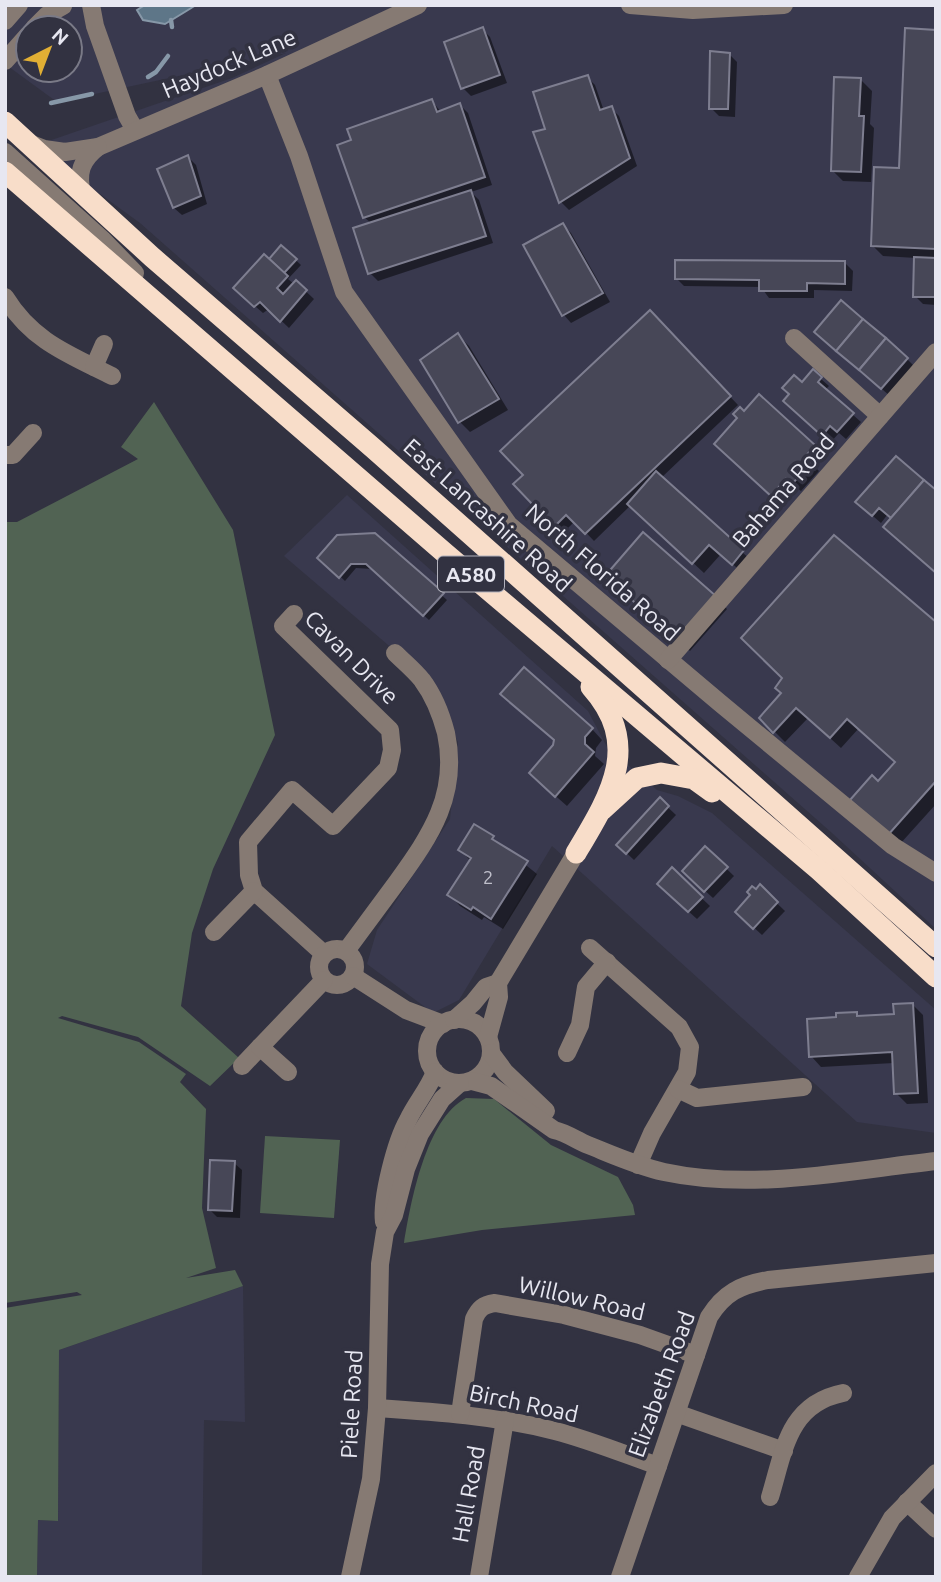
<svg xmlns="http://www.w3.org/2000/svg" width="941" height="1582" viewBox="0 0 941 1582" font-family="Ubuntu,sans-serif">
	<rect width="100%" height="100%" fill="#323241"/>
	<g fill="#39394e" fill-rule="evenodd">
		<path d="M5,5H936V929L832,833L140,223L34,146L232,78L286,53L57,102L5,64ZM28,28H70V70H28Z"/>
		<path d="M347,495L588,711L607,747L657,790L678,796L712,813L936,1010V1133L857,1122L552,846L459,1000L433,1013L367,964L377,930L450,819L458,742L422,674L284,556Z"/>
		<path d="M243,1286L245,1422L204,1420L202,1577H37L38,1520L58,1521L59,1350Z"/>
	</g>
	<g fill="#516353">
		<path d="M154,402L233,530L275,735L213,869L192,933L181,1006L239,1058L210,1086L138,1037L62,1016L58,1018L139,1042L186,1074L180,1082L206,1109L202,1208L216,1268L186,1278L235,1270L243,1286L59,1350L58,1521L38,1520L37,1577H5V1308L82,1295L77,1292L5,1303V522H17L138,459L121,447Z"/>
		<path d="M466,1098L494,1099L551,1145L618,1177L633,1205L635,1215L482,1230L404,1243C411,1201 426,1119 466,1098Z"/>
		<path d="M265,1136L340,1140L334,1218L260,1213Z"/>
	</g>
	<path fill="#5e7688" stroke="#8798a8" stroke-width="2" d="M145,5H196C185,12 175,18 165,24L143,20L137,10Z"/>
	<g fill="#0007">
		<path d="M482,29L490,37L507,83L471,96L463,88Z"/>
		<path d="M936,31V305L923,304L915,296L916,258L883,256L872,245L901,170Z"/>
		<path d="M729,54L737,62L735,117L719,116L711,108Z"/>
		<path d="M587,77L595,85L604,111L611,108L619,116L637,166L569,210L561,202L535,133L547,130Z"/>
		<path d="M861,80L872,91L870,124L874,128L871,182L843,181L832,170Z"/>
		<path d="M432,101L441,112L460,105L468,113L492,185L471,192L479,200L493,243L378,281L370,273L372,224L364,217L353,141Z"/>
		<path d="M188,157L196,165L207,204L182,215L174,208L160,170Z"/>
		<path d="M563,225L571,233L610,302L571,323L564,315L525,246Z"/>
		<path d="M282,247L301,265L288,279L294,284L296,282L314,299L289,328L269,309L263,313L243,296L274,266Z"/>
		<path d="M845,263L853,271L852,291L814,290V298H769L761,287L684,286L676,278Z"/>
		<path d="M650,312L738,405L661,478L753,562L744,574L721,554L704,573L631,505L594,541L575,521L563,533L516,484Z"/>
		<path d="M458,335L469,346L508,410L470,432L460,422Z"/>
		<path d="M824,339L907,359L915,367L890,396Z"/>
		<path d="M813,372L829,386L825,390L861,422L846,439L839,433L831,442L793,409L802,384Z"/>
		<path d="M745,413L814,446L822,454L812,464L819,471L801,491L795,486L780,503L724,452L740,419Z"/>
		<path d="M896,458L893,518L888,514L881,523L866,510Z"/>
		<path d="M374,534L447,600L429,620L373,569L356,568L345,581L320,557Z"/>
		<path d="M618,586L716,599L727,609L690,651Z"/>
		<path d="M936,625V804L900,844L853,799L879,783L897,763L859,728L841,748L808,718L785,742L761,718Z"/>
		<path d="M592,729L602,740L596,748L595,756L604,764L567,806L542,784L555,741Z"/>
		<path d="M660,800L676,815L634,860L618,845Z"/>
		<path d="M492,838L537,874L503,929L484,917L482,920L460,906L450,895L471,861L460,850Z"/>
		<path d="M705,848L734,876L713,898L692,879Z"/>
		<path d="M672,870L710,906L697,919L667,892Z"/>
		<path d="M760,887L785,911L762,935L737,912Z"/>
		<path d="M912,1004L923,1015L928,1103L907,1104L896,1093L894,1063L821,1067L811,1056L838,1019L856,1013L860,1018L896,1016Z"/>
		<path d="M234,1163L242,1170L240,1218L217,1217L209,1209Z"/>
	</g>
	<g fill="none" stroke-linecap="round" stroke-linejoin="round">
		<g stroke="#8798a8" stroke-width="4.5">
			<path d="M171,20L172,27"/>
			<path d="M148,77L156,72L168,56"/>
			<path d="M51,103L92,94"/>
		</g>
	</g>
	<g fill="#474757" stroke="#7e7e90" stroke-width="2">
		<path d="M483,27L500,75L461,89L444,42Z"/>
		<path d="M905,28L936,30V249L871,246L874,167L899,168Z"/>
		<path d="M710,51L730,53L728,109H709Z"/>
		<path d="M588,75L600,110L612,106L630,158L559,203L533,132L545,129L533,92Z"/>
		<path d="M834,77L861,78L859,116H864L861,172L831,171Z"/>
		<path d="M432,99L437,112L460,103L485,177L363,218L337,145L351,140L347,129Z"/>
		<path d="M188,155L201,196L173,208L157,169Z"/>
		<path d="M471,190L486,236L368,274L353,228Z"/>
		<path d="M563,223L603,293L562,316L523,245Z"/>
		<path d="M281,245L297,259L284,273L269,259Z"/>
		<path d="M264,254L288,276L277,288L283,294L296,280L307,290L280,322L260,302L254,307L233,288Z"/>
		<path d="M914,257L936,258V297H913Z"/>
		<path d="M675,260L845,261V284L807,283V291H759V280L675,279Z"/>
		<path d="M841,300L863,319L836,351L814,332Z"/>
		<path d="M650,310L731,396L585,534L566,515L554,527L513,484L523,475L500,451Z"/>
		<path d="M863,319L886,338L859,370L836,351Z"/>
		<path d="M458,333L499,399L458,423L420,360Z"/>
		<path d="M886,338L908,358L881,389L859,370Z"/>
		<path d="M813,369L822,377L818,382L854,413L837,432L830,426L822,436L783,401L789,394L782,388L794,375L802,382Z"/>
		<path d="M759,394L815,445L806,456L813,462L792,484L786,479L771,496L714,444L737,418L733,414L740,407L744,411Z"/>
		<path d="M896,456L924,480L891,518L879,508L872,516L855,502Z"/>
		<path d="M656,471L744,550L732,565L709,545L692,564L627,504Z"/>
		<path d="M924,480L936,490V573L883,527Z"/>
		<path d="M643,532L717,597L678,641L605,576Z"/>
		<path d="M375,533L444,593L423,616L366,564H351L339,578L317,558L337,535Z"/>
		<path d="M834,535L936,622V781L888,835L850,800L872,775L878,781L895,762L847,719L830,738L796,708L773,733L759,718L781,693L775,688L782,678L741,638Z"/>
		<path d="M524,667L593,728L585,737V744L594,752L555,797L529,773L553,745L554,740L500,694Z"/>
		<path d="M660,797L669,806L626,854L616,845Z"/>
		<path d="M474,824L494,836L492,839L528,861L491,919L473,907L471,910L447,895L471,858L458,850Z"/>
		<path d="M705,846L728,867L704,892L682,871Z"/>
		<path d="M672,867L703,897L688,912L657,884Z"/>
		<path d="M760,884L778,902L753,929L735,912L750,895L747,892L752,886L756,889Z"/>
		<path d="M913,1003L918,1093L894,1094L892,1052L809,1057L807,1019L836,1017V1013L857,1012V1016L894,1014L893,1004Z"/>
		<path d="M210,1160L235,1161L232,1211L208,1210Z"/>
	</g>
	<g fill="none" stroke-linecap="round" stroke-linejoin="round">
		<g stroke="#867a73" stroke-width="18">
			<path d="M91,5L95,26L127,116L135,130"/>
			<path d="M630,5L693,10L784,5"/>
			<path d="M5,21L19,5"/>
			<path d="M34,28L47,15L63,6"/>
			<path d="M5,61L28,35"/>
			<path d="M267,75L299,156L344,292L509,525L720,703L893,846L936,873"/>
			<path d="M31,144L44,149L65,152L98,147L267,75L418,5"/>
			<path d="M5,152L103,240L135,273"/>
			<path d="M82,194C77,173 81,160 98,147"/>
			<path d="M5,297C32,341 68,354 112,376"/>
			<path d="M794,338L880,416"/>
			<path d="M94,367L104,344"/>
			<path d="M5,455H13L33,433"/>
			<path d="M294,614L283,626L390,730L392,750L388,768L333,826L292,790L248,842L249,875L254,891L324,954"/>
			<path d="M668,660L936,352"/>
			<path d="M214,932L254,891"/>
			<path d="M590,948L679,1027L690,1047L687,1072L652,1133L638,1165"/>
			<circle cx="337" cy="967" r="18"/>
			<path d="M346,951C363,928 380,905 397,882C431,835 459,794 446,733C441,714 434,696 422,680C414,670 404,662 395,653"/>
			<path d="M353,976L406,1010L443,1024"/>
			<circle cx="459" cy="1051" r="32"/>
			<path d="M454,1020L473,1003L486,987L498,983"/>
			<path d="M488,1037L499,997L498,983L576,853"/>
			<path d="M491,1053L505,1072L546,1111"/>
			<path d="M567,1053L580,1025L586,987L607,962"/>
			<path d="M242,1066L260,1047"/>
			<path d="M288,1072L260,1047L324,980"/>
			<path d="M472,1081L491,1086L554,1130C567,1133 576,1140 588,1145C613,1155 637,1166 664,1172C753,1191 846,1171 936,1161"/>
			<path d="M678,1089L697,1098L803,1087"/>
			<path d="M384,1222C381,1198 396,1141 408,1120C416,1103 428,1090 435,1072"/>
			<path d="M377,1408C437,1412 496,1416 555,1431C590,1440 624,1454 658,1466"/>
			<path d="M676,1413L784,1451"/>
			<path d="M460,1414L474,1319C479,1308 483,1305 495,1303L564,1315L640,1335L696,1355"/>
			<path d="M770,1497C784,1451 788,1404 843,1393"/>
			<path d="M907,1502L936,1529"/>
			<path d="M350,1577L371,1479L377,1408L380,1264L385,1232L394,1215L406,1169L420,1134L442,1099L460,1083"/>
			<path d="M479,1577L505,1420"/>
			<path d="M620,1577L709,1317C724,1293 740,1285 768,1280L936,1263"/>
			<path d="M858,1577L892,1518L936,1473"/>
		</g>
		<g stroke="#f8ddc9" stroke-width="21">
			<path d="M5,122L152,257L373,448L936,947"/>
			<path d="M5,172L446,554L819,870L936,977"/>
			<path d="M602,810L637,778L661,773L694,779L712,792"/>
			<path d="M576,853C610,796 643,745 591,687"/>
		</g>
	</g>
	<g text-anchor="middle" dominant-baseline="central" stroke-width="7" stroke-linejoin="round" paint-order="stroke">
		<g font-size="19" fill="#bfbfca">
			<text x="488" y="877">2</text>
		</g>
		<rect fill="#323241" stroke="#b1b1bc" stroke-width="2" x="438" y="556.5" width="66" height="35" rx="5"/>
		<g font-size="21" font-weight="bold" fill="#e7e7f1">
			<text x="471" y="574">A580</text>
		</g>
		<g font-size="23" fill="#e7e7f1" stroke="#323241">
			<text transform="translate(229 63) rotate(-23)">Haydock Lane</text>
			<text transform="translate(783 490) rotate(-49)">Bahama Road</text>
			<text transform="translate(488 515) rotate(42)">East Lancashire Road</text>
			<text transform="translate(603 572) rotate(41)">North Florida Road</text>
			<text transform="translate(352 657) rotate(45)">Cavan Drive</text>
			<text transform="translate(582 1298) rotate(13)">Willow Road</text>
			<text transform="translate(661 1384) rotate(-70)">Elizabeth Road</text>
			<text transform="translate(524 1403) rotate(12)">Birch Road</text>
			<text transform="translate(351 1404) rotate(-87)">Piele Road</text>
			<text transform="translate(468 1494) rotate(-80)">Hall Road</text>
		</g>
	</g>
	<rect width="941" height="1582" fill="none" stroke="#e7e7f1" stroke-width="14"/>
	<g transform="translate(49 49) rotate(42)"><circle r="33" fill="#323241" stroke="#7a7a87" stroke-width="2"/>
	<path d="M0-5L12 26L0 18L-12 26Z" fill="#e1af34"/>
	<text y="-10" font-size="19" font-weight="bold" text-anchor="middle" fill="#e7e7f1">N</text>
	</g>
</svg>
